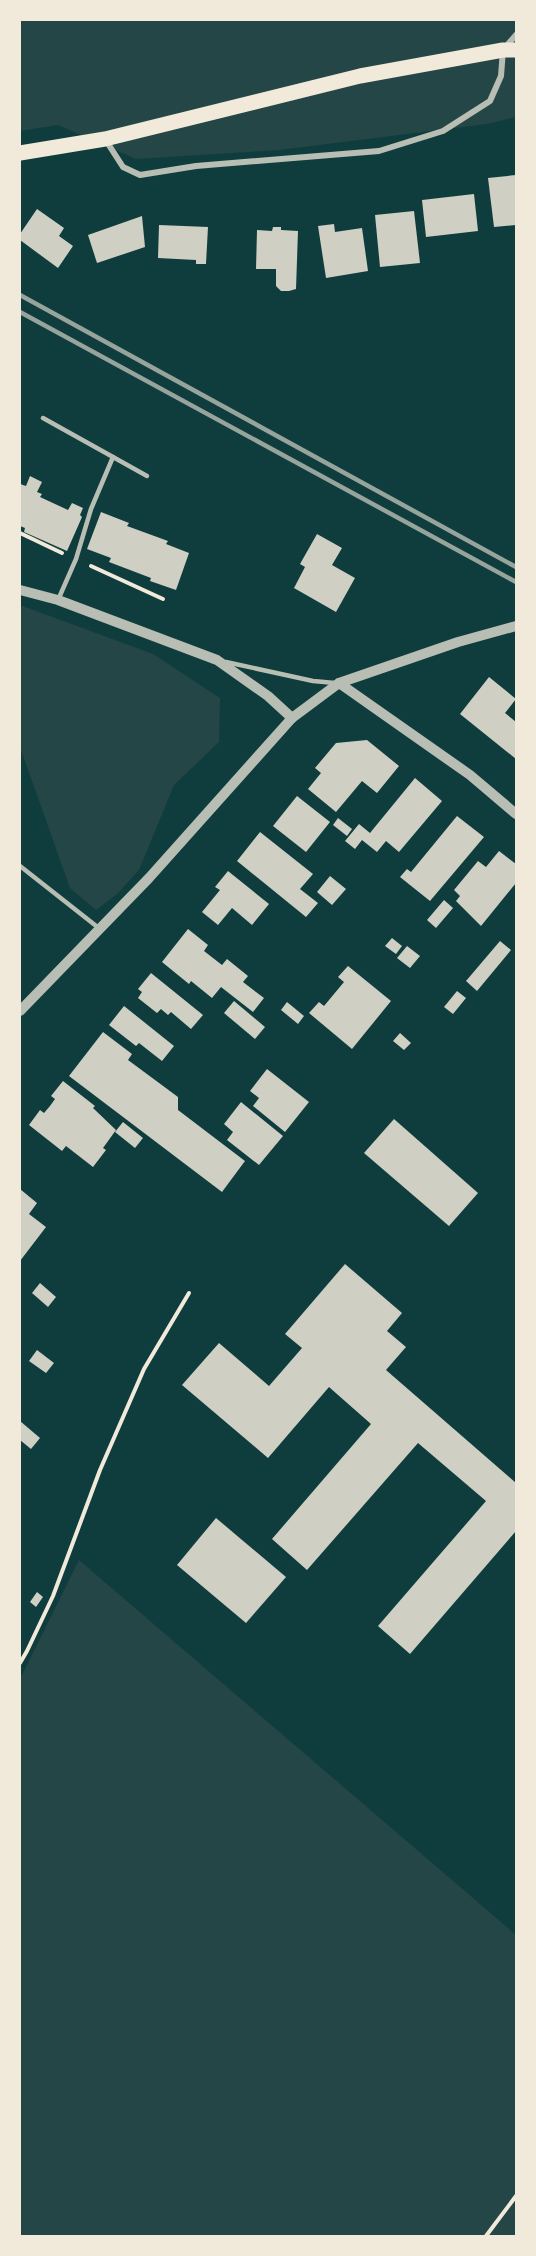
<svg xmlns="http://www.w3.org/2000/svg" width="536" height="2256" viewBox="0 0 536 2256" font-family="Ubuntu,sans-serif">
	<rect width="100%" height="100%" fill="#0f3d3e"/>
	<g fill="#244646">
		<path d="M20,20H516V117L487,124L279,150L136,159L58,125L20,131Z"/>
		<path d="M20,605L153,654L220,698L219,742L174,785L139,870L117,894L96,910L70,888L20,747Z"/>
		<path d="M79,1560L516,1935V2236H20V1679Z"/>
	</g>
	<g fill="#cfcfc3">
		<path d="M516,175V225L494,227L488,178Z"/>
		<path d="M474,194L478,231L426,237L422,200Z"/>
		<path d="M37,209L64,228L59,236L73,246L58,268L20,240V234Z"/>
		<path d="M414,211L420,263L380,267L375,215Z"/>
		<path d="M142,216L145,247L97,263L88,235Z"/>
		<path d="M334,224L335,232L362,228L368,271L326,278L318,226Z"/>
		<path d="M159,225L208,227L206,264H196V260L158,258Z"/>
		<path d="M273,227H281V230L298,231L296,289L289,291H281L276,286V269H256L257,230L272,231Z"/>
		<path d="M30,476L42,482L37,492L42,494L40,497L68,510L72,503L83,508L80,515L82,517L67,551L24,532L25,528L20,526V484L26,486Z"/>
		<path d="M101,512L129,523L127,526L168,541L166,544L189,553L176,590L150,581L151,578L109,562L111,558L87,549Z"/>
		<path d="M317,534L342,548L332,565L355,578L336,612L294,588L305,567L300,564Z"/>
		<path d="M489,677L516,699L505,713L516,722V759L460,714Z"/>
		<path d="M367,740L399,766L377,793L362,781L336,812L308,789L321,773L315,768L336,743Z"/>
		<path d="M415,778L442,801L399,852L386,841L377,852L362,840L355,849L345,841L359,824L370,833Z"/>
		<path d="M297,796L330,822L306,852L273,826Z"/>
		<path d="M457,816L484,837L430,901L400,877L407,869L411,872Z"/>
		<path d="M338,818L352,829L347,836L333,825Z"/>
		<path d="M260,832L313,874L300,889L318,903L306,917L237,861Z"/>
		<path d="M499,851L516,864V883L481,926L456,901L460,896L454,890L478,861L486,867Z"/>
		<path d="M228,871L269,904L252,925L232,908L218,925L202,912L220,890L215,887Z"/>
		<path d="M330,876L346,889L332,905L317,892Z"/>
		<path d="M444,900L453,908L436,928L427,920Z"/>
		<path d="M188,929L208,945L204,951L222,965L227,959L248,976L243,982L264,998L253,1012L221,987L212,998L191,981L189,984L162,962Z"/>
		<path d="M392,938L402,946L396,954L385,946Z"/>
		<path d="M500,941L511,950L477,991L466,981Z"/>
		<path d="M407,946L420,956L410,968L397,958Z"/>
		<path d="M348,966L391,1001L352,1049L309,1013L319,1002L324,1006L344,982L338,977Z"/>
		<path d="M151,973L203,1015L191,1029L171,1012L168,1015L161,1009L157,1013L138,998L142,992L138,989Z"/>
		<path d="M457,991L466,998L453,1014L444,1007Z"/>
		<path d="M234,1001L265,1027L255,1039L224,1013Z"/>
		<path d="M287,1002L304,1016L298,1024L281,1010Z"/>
		<path d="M124,1006L174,1046L162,1061L139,1043L136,1046L109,1025Z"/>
		<path d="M103,1032L132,1054L128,1060L178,1097V1110L245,1161L222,1192L69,1076Z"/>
		<path d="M400,1033L411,1043L404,1050L393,1041Z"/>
		<path d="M267,1069L309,1102L285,1132L253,1106L259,1098L250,1091Z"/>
		<path d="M63,1081L95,1106L93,1108L116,1130L103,1148L106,1150L93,1167L66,1146L62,1151L29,1125L40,1110L44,1113L50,1106L55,1099L51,1096Z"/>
		<path d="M241,1102L283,1136L259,1165L227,1140L233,1132L224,1124Z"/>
		<path d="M394,1119L478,1193L449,1226L364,1153Z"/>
		<path d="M123,1122L143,1138L135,1148L115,1132Z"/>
		<path d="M20,1189L37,1203L29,1214L46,1227L20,1261Z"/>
		<path d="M345,1264L402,1313L387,1331L406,1347L386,1370L516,1483V1531L410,1654L378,1626L486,1501L418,1443L307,1570L272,1539L371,1424L329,1387L268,1458L182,1385L219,1343L269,1386L302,1348L285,1334Z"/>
		<path d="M40,1283L56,1297L48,1307L32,1293Z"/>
		<path d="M37,1350L54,1363L46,1373L29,1361Z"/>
		<path d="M20,1421L40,1438L31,1449L20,1440Z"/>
		<path d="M216,1518L286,1577L246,1623L177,1565Z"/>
		<path d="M37,1592L43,1597L36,1607L30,1602Z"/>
	</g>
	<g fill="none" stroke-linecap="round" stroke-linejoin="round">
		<g stroke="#f1e9da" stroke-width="4">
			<path d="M20,533L62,553"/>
			<path d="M91,566L163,599"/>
			<path d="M20,1663L27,1651L53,1596L100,1470L144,1369L189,1293"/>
			<path d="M486,2236L516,2196"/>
		</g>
		<g stroke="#b8beb3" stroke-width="4.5">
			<path d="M43,418L113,457L91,509L76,559L58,600"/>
			<path d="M113,457L147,476"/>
			<path d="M226,662L313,681L335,683"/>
			<path d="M20,866L100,929"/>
		</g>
		<path stroke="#b8beb3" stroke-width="6" d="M105,139L123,167L140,175L196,166L379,151L443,131L490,101L501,76L503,50L516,35"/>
		<g stroke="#b8beb3" stroke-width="10">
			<path d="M20,590L58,600L217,660L268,696L292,718"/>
			<path d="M339,683L470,775L516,814"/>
			<path d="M20,1011L149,878L292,718L339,683L458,642L516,626"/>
		</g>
		<path stroke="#f1e9da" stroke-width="15" d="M20,153L105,139L360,76L503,50H516"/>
		<g stroke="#97a49c" stroke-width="4.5">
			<path d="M20,295L516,567"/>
			<path d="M20,312L516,582"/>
		</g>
	</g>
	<rect width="536" height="2256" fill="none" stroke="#f1e9da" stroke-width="42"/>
</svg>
